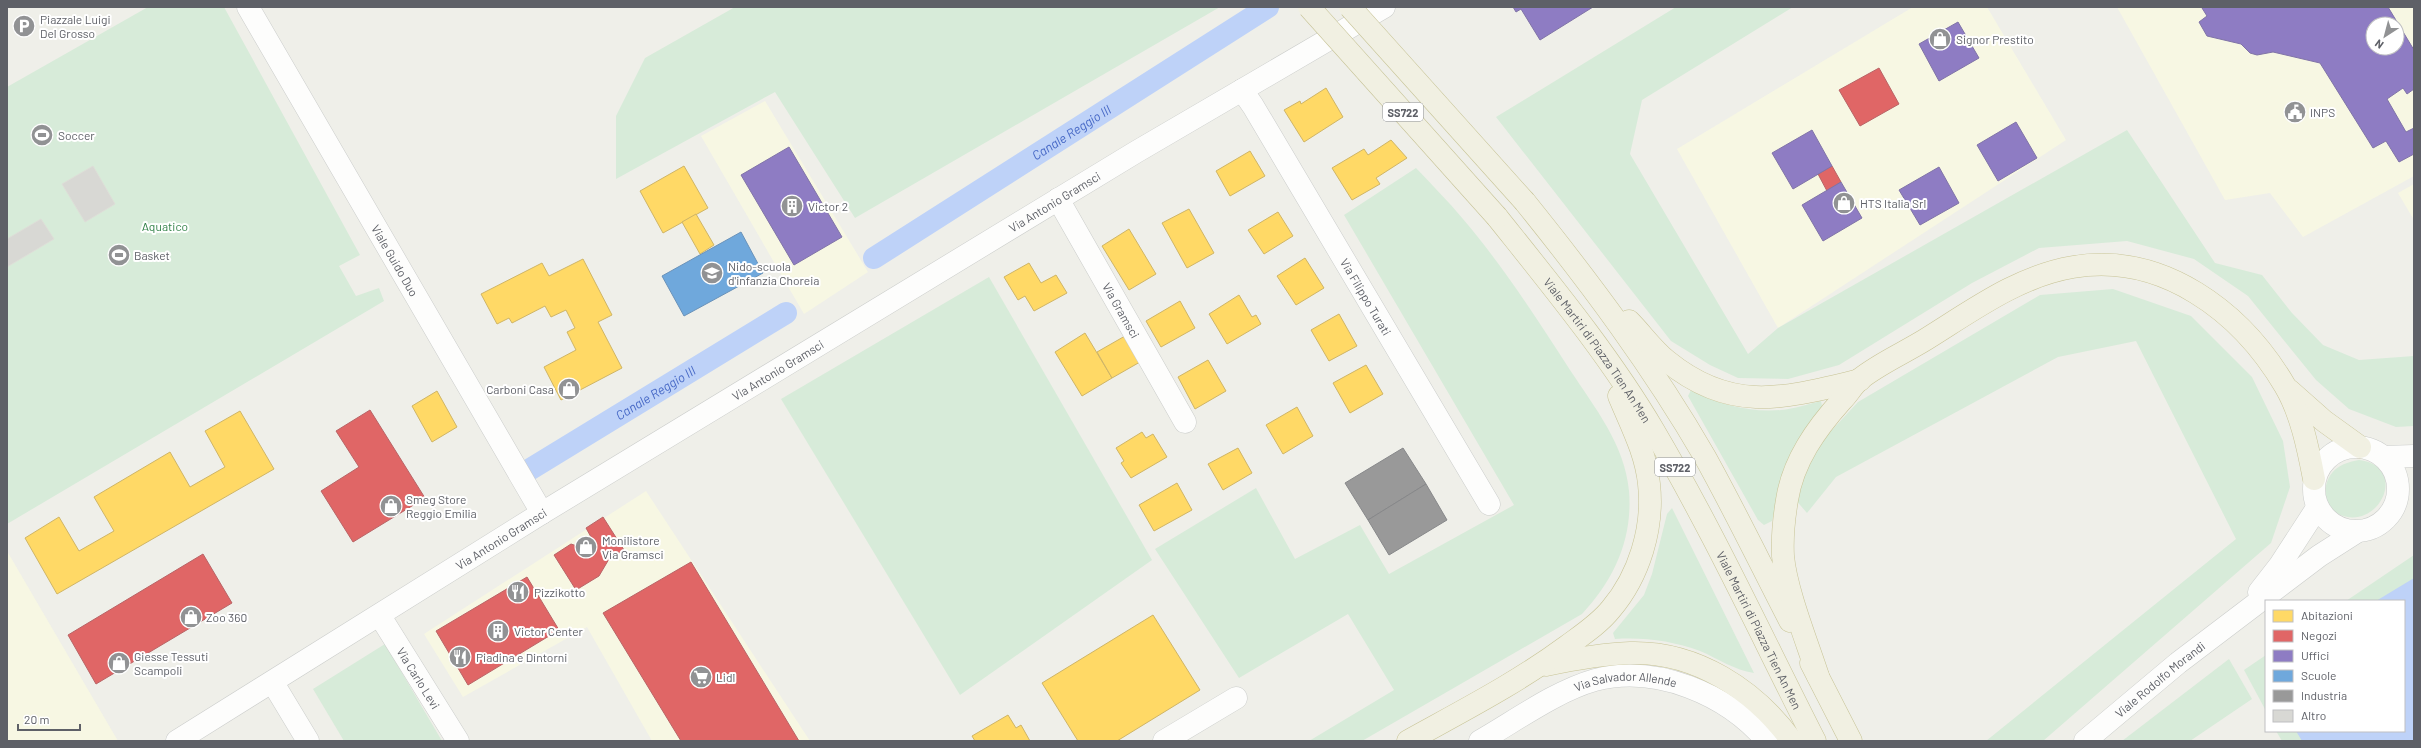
<svg xmlns="http://www.w3.org/2000/svg" width="2421" height="748" viewBox="0 0 2421 748" font-family="Barlow,sans-serif">
	<rect width="100%" height="100%" fill="#efefe9"/>
	<g fill="#f7f7e3" fill-rule="evenodd">
		<path d="M1913,7H1987L2066,140L1778,328L1677,149Z"/>
		<path d="M2117,7H2414V176L2303,237L2270,193L2225,200ZM2373,24H2397V48H2373Z"/>
		<path d="M765,101L868,272L804,314L701,136Z"/>
		<path d="M2414,184V220L2398,193Z"/>
		<path d="M646,491L810,741H652L587,627L463,697L424,634Z"/>
		<path d="M7,551L118,741H7Z"/>
	</g>
	<g fill="#d7ebd9">
		<path d="M148,7H224L360,255L339,266L356,296L379,288L384,301L7,524V87Z"/>
		<path d="M735,7H1220L855,218L775,92L616,179V116L645,58Z"/>
		<path d="M1676,7H1793L1642,100L1630,154L1748,354L1778,328L2127,130L2215,263L2262,275L2292,313L2323,345L2359,360L2414,356V426L2396,427L2349,409L2316,380L2248,296L2194,259L2127,241L2039,248L1972,283L1839,365L1788,379L1738,378L1710,365L1671,341L1496,117Z"/>
		<path d="M1416,168C1432,185 1448,201 1463,219C1503,266 1537,319 1570,370C1595,408 1625,445 1629,491C1633,539 1614,580 1582,614L1362,741H1309L1394,690L1348,614L1239,678L1155,549L1256,488L1295,559L1360,525L1389,574L1514,505L1344,215Z"/>
		<path d="M989,277L1152,560L960,695L781,399Z"/>
		<path d="M2113,289L2191,316L2252,377L2283,441L2290,487L2271,543L2043,741H1986L2236,539L2136,341L2058,357L1836,477L1807,513L1794,498L1818,445L1858,402L2040,295Z"/>
		<path d="M1691,390C1716,404 1751,413 1781,410C1794,409 1808,404 1821,401L1822,406L1781,484L1772,521L1764,525L1758,520L1688,396Z"/>
		<path d="M2359,460C2410,466 2379,533 2338,514C2323,507 2322,485 2332,473C2338,465 2348,462 2359,460Z"/>
		<path d="M1672,508L1754,673C1734,670 1719,659 1700,651C1673,641 1644,637 1615,639L1613,633L1644,595L1652,574L1667,514Z"/>
		<path d="M2414,555V741H2282L2276,731H2404V601H2346Z"/>
		<path d="M385,644L442,741H344L313,689Z"/>
		<path d="M2266,655V711L2244,670Z"/>
		<path d="M2229,659L2252,699L2190,741H2122Z"/>
	</g>
	<path fill="#bed2f8" d="M2414,578V741H2302L2296,731H2404V601H2376Z"/>
	<g fill="#ffd966" stroke="#cfb566">
		<path d="M1326,88L1343,117L1304,142L1284,110L1300,101L1301,104Z"/>
		<path d="M1391,140L1407,158L1376,178L1380,184L1352,200L1332,168L1364,149L1368,155Z"/>
		<path d="M1250,151L1265,176L1230,196L1216,171Z"/>
		<path d="M684,166L708,208L663,233L640,191Z"/>
		<path d="M1189,209L1214,253L1187,268L1162,223Z"/>
		<path d="M1278,212L1293,236L1264,254L1248,230Z"/>
		<path d="M696,214L714,245L700,254L682,222Z"/>
		<path d="M1129,229L1156,274L1129,290L1102,246Z"/>
		<path d="M1305,258L1324,288L1296,305L1277,276Z"/>
		<path d="M583,259L612,315L598,322L622,368L561,400L544,367L576,350L567,332L575,328L566,310L551,317L545,306L512,323L509,318L497,324L481,294L542,263L549,276Z"/>
		<path d="M1029,263L1041,283L1056,275L1067,293L1034,311L1025,296L1018,300L1004,277Z"/>
		<path d="M1239,295L1252,317L1256,315L1261,324L1227,344L1209,314Z"/>
		<path d="M1180,301L1195,328L1161,347L1146,321Z"/>
		<path d="M1339,314L1357,346L1329,361L1311,330Z"/>
		<path d="M1085,333L1112,378L1082,396L1055,352Z"/>
		<path d="M1125,336L1140,362L1112,378L1097,352Z"/>
		<path d="M1208,360L1226,391L1195,409L1178,377Z"/>
		<path d="M1366,365L1383,394L1350,413L1333,383Z"/>
		<path d="M437,391L457,427L432,442L412,406Z"/>
		<path d="M1297,407L1313,436L1283,454L1266,425Z"/>
		<path d="M240,411L274,469L57,594L25,538L59,517L79,551L114,531L94,497L170,452L190,487L225,467L205,431Z"/>
		<path d="M1142,432L1146,438L1153,434L1167,457L1131,478L1121,463L1124,461L1116,448Z"/>
		<path d="M1238,448L1252,473L1223,490L1208,464Z"/>
		<path d="M1177,483L1192,510L1154,531L1139,505Z"/>
		<path d="M1153,615L1200,690L1117,741H1078L1042,683Z"/>
		<path d="M1008,715L1016,728L1021,725L1030,741H975L972,736Z"/>
	</g>
	<g fill="#e06666" stroke="#b96466">
		<path d="M1879,68L1899,104L1860,126L1839,90Z"/>
		<path d="M1832,166L1841,182L1827,191L1818,174Z"/>
		<path d="M370,410L425,498L353,542L321,491L359,467L336,431Z"/>
		<path d="M603,517L624,550L609,559L599,576L576,590L554,555L571,544L577,546L591,537L586,528Z"/>
		<path d="M203,554L232,603L96,684L68,635Z"/>
		<path d="M691,562L799,741H681L603,613Z"/>
		<path d="M527,577L559,630L468,685L436,631Z"/>
	</g>
	<g fill="#8e7cc3" stroke="#8074a7" fill-rule="evenodd">
		<path d="M1513,7H1593L1540,40L1521,9L1516,12Z"/>
		<path d="M2204,7H2388L2414,50V89L2407,94L2403,88L2387,99L2406,132L2414,128V154L2399,162L2386,141L2373,148L2320,63L2273,52L2257,55L2250,53L2241,44L2207,36L2199,22L2207,16L2202,8ZM2373,24H2397V48H2373Z"/>
		<path d="M1958,22L1979,58L1939,81L1919,44Z"/>
		<path d="M2016,122L2037,158L1998,181L1977,145Z"/>
		<path d="M1812,130L1832,166L1793,189L1772,153Z"/>
		<path d="M789,147L842,237L794,265L741,175Z"/>
		<path d="M1939,167L1959,203L1920,225L1899,190Z"/>
		<path d="M1841,182L1862,218L1823,241L1802,205Z"/>
	</g>
	<path fill="#6fa8dc" stroke="#6a92b9" d="M741,232L763,273L684,316L662,276Z"/>
	<g fill="#999" stroke="#87888a">
		<path d="M1403,448L1426,484L1368,520L1345,483Z"/>
		<path d="M1426,484L1447,520L1389,555L1368,520Z"/>
	</g>
	<g fill="none" stroke-linecap="round" stroke-linejoin="round">
		<g stroke="#bed2f8" stroke-width="22">
			<path id="s1" d="M874,258L1268,7"/>
			<path id="s2" d="M524,473L786,313"/>
		</g>
	</g>
	<g fill="#d8d8d4" stroke="#deded8">
		<path d="M93,166L115,204L85,222L62,184Z"/>
		<path d="M41,219L54,239L7,267V239Z"/>
	</g>
	<g fill="none" stroke-linecap="round" stroke-linejoin="round">
		<g stroke="#cbcdcb" stroke-width="23">
			<g id="minor">
				<path id="s3" d="M248,7L542,513"/>
				<path id="s4" d="M1242,90L1253,106L1489,504"/>
				<path id="s5" d="M1058,199L1185,422"/>
				<circle cx="2356" cy="489" r="42"/>
				<path d="M2384,457L2414,456"/>
				<path d="M2259,592L2280,565L2317,508"/>
				<path id="s6" d="M380,616L458,741"/>
				<path d="M273,683L308,741"/>
				<path id="s7" d="M177,741L542,513L1136,152L1384,7"/>
				<path d="M1164,741L1236,698"/>
				<path id="s8" d="M1480,741C1515,721 1556,691 1595,680C1656,664 1727,694 1767,741"/>
				<path id="s9" d="M2085,741L2178,663L2319,556L2355,533"/>
			</g>
		</g>
		<g stroke="#c7c395" stroke-width="23">
			<g id="highway">
				<path d="M1525,202C1591,284 1653,367 1705,457C1735,511 1762,567 1790,621"/>
				<path id="s10" d="M1497,217C1552,286 1609,355 1654,431C1713,531 1762,637 1815,741"/>
				<path d="M1629,321C1642,334 1653,350 1667,361C1732,414 1785,398 1860,380"/>
				<path d="M2289,390L2324,421L2360,447"/>
				<path d="M1811,663L1851,741"/>
				<path d="M1546,665C1574,659 1602,654 1630,653C1696,651 1755,690 1792,741"/>
				<path d="M1818,676C1807,642 1786,590 1783,556C1782,538 1784,518 1787,500C1793,461 1816,429 1842,400C1848,394 1853,385 1860,379C1880,363 1906,352 1928,338C1973,310 2019,276 2073,267C2162,252 2241,311 2285,386C2301,413 2308,448 2314,479"/>
				<path d="M1408,741C1462,711 1517,683 1567,646C1582,635 1599,624 1611,609C1639,576 1654,528 1649,484C1646,453 1631,425 1619,396"/>
			</g>
		</g>
		<use href="#minor" stroke="#fdfdfc" stroke-width="22"/>
		<use href="#highway" stroke="#f1f0e2" stroke-width="22"/>
		<g stroke="#c7c395" stroke-width="23" stroke-linecap="butt">
			<g id="highway-bridge">
				<path d="M1309,7L1497,217"/>
				<path d="M1350,7L1525,202"/>
			</g>
		</g>
		<use href="#highway-bridge" stroke="#f1f0e2" stroke-width="22"/>
	</g>
	<defs>
		<g id="parking-disc" transform="scale(1.15)"><circle r="9.5" fill="#919294" stroke="#fff"/><path d="M-3.5-5.5H1a3.5 3.5 0 0 1 0 7H-1V5.5H-3.5ZM-1-3.4V-.6H.8a1.4 1.4 0 0 0 0-2.8Z" fill="#fff"/></g>
		<g id="shop-disc" transform="scale(1.15)"><circle r="9.5" fill="#919294" stroke="#fff"/><path d="M-5-2.5h2.3a2.7 3.5 0 0 1 5.4 0H5L5.5 6h-11ZM-1.5-2.5h3a1.5 2.3 0 0 0-3 0Z" fill="#fff"/></g>
		<g id="civic-disc" transform="scale(1.15)"><circle r="9.5" fill="#919294" stroke="#fff"/><path d="M-.6-6.5H3V-4.5H.6V-3L4-1V1h2V6H-6V1h2V-1L-.6-3ZM-1.2 2.5V6h2.4V2.5Z" fill="#fff"/></g>
		<g id="stadium-disc" transform="scale(1.15)"><circle r="9.5" fill="#919294" stroke="#fff"/><path d="M0-5a6.5 5 0 1 0 0 10a6.5 5 0 1 0 0-10ZM-3.5-1.8h7v3.6h-7Z" fill="#fff"/></g>
		<g id="building-disc" transform="scale(1.15)"><circle r="9.5" fill="#919294" stroke="#fff"/><path d="M-4-6H4V6H1V3H-1V6H-4ZM-2.5-4.3h1.7v1.8h-1.7ZM.8-4.3h1.7v1.8H.8ZM-2.5-1h1.7V.8h-1.7ZM.8-1h1.7V.8H.8Z" fill="#fff"/></g>
		<g id="school-disc" transform="scale(1.15)"><circle r="9.5" fill="#919294" stroke="#fff"/><path d="M0-5L7-2L0 1L-7-2ZM-4 1L0 2.5L4 1V4Q0 6-4 4Z" fill="#fff"/></g>
		<g id="restaurant-disc" transform="scale(1.15)"><circle r="9.5" fill="#919294" stroke="#fff"/><path d="M-5-6h1v4h1v-4h1v4h1v-4h1v5L-1.5 .5V6h-2V.5L-5-1ZM5-6V6H3V1.5H1.5Q1.5-4 5-6Z" fill="#fff"/></g>
		<g id="supermarket-disc" transform="scale(1.15)"><circle r="9.5" fill="#919294" stroke="#fff"/><path d="M-6-5.5h2.5l.6 2H6L4.5 2H-2.5L-4.4-4H-6ZM-1.5 3.2a1.3 1.3 0 1 0 .1 0ZM3 3.2a1.3 1.3 0 1 0 .1 0Z" fill="#fff"/></g>
	</defs>
	<g fill-rule="evenodd">
		<use href="#parking-disc" x="24" y="26"/>
		<use href="#shop-disc" x="1940" y="39"/>
		<use href="#civic-disc" x="2295" y="112"/>
		<use href="#stadium-disc" x="42" y="135"/>
		<use href="#shop-disc" x="1844" y="203"/>
		<use href="#building-disc" x="792" y="206"/>
		<use href="#stadium-disc" x="119" y="255"/>
		<use href="#school-disc" x="712" y="273"/>
		<use href="#shop-disc" x="569" y="389"/>
		<use href="#shop-disc" x="391" y="506"/>
		<use href="#shop-disc" x="586" y="547"/>
		<use href="#restaurant-disc" x="518" y="592"/>
		<use href="#shop-disc" x="191" y="617"/>
		<use href="#building-disc" x="498" y="631"/>
		<use href="#restaurant-disc" x="460" y="657"/>
		<use href="#shop-disc" x="119" y="663"/>
		<use href="#supermarket-disc" x="701" y="677"/>
	</g>
	<g text-anchor="middle" dominant-baseline="central" stroke-width="4" stroke-linejoin="round" paint-order="stroke">
		<g fill="#fff" stroke="#8e9095" stroke-width="1">
			<rect x="1383" y="103" width="40" height="18" rx="3"/>
			<rect x="1655" y="458" width="40" height="18" rx="3"/>
		</g>
		<g font-size="11" font-weight="bold" fill="#5e6067">
			<text x="1403" y="112">SS722</text>
			<text x="1675" y="467">SS722</text>
		</g>
		<g font-size="12" fill="#5e6067" stroke="#fff" text-anchor="start">
			<text x="40" y="19">Piazzale Luigi<tspan x="40" dy="14">Del Grosso</tspan></text>
			<text x="1956" y="39">Signor Prestito</text>
			<text x="2310" y="112">INPS</text>
			<text x="58" y="135">Soccer</text>
			<text x="1860" y="203">HTS Italia Srl</text>
			<text x="808" y="206">Victor 2</text>
			<text x="134" y="255">Basket</text>
			<text x="728" y="266">Nido-scuola<tspan x="728" dy="14">d'infanzia Choreia</tspan></text>
			<text x="554" y="389" text-anchor="end">Carboni Casa</text>
			<text x="406" y="499">Smeg Store<tspan x="406" dy="14">Reggio Emilia</tspan></text>
			<text x="602" y="540">Monilistore<tspan x="602" dy="14">Via Gramsci</tspan></text>
			<text x="534" y="592">Pizzikotto</text>
			<text x="206" y="617">Zoo 360</text>
			<text x="514" y="631">Victor Center</text>
			<text x="134" y="656">Giesse Tessuti<tspan x="134" dy="14">Scampoli</tspan></text>
			<text x="476" y="657">Piadina e Dintorni</text>
			<text x="716" y="677">Lidl</text>
		</g>
		<g font-size="12" fill="#5e6067" stroke="#fff">
			<text stroke="none"><textPath href="#s7" startOffset="1030">Via Antonio Gramsci</textPath></text>
			<text stroke="none"><textPath href="#s3" startOffset="293">Viale Guido Duo</textPath></text>
			<text stroke="none"><textPath href="#s4" startOffset="241">Via Filippo Turati</textPath></text>
			<text stroke="none"><textPath href="#s5" startOffset="128">Via Gramsci</textPath></text>
			<text stroke="none"><textPath href="#s10" startOffset="167">Viale Martiri di Piazza Tien An Men</textPath></text>
			<text stroke="none"><textPath href="#s7" startOffset="706">Via Antonio Gramsci</textPath></text>
			<text stroke="none"><textPath href="#s7" startOffset="382">Via Antonio Gramsci</textPath></text>
			<text stroke="none"><textPath href="#s10" startOffset="491">Viale Martiri di Piazza Tien An Men</textPath></text>
			<text stroke="none"><textPath href="#s6" startOffset="73">Via Carlo Levi</textPath></text>
			<text stroke="none"><textPath href="#s9" startOffset="97">Viale Rodolfo Morandi</textPath></text>
			<text stroke="none"><textPath href="#s8" startOffset="161">Via Salvador Allende</textPath></text>
		</g>
		<g font-size="12" fill="#328248" stroke="#fff">
			<text x="165" y="226">Aquatico</text>
		</g>
		<g font-size="13" font-style="italic" fill="#4769c6" stroke="#fff">
			<text stroke="none"><textPath href="#s1" startOffset="234">Canale Reggio III</textPath></text>
			<text stroke="none"><textPath href="#s2" startOffset="154">Canale Reggio III</textPath></text>
		</g>
	</g>
	<rect width="2421" height="748" fill="none" stroke="#5e6067" stroke-width="16"/>
	<rect x="2265" y="600" width="140" height="132" fill="#ffffff" stroke="#bfbfc2"/>
	<rect x="2273" y="610" width="20" height="12" fill="#ffd966" stroke="#bfbfc2"/>
	<text x="2301" y="620" font-size="12" fill="#5e6067">Abitazioni</text>
	<rect x="2273" y="630" width="20" height="12" fill="#e06666" stroke="#bfbfc2"/>
	<text x="2301" y="640" font-size="12" fill="#5e6067">Negozi</text>
	<rect x="2273" y="650" width="20" height="12" fill="#8e7cc3" stroke="#bfbfc2"/>
	<text x="2301" y="660" font-size="12" fill="#5e6067">Uffici</text>
	<rect x="2273" y="670" width="20" height="12" fill="#6fa8dc" stroke="#bfbfc2"/>
	<text x="2301" y="680" font-size="12" fill="#5e6067">Scuole</text>
	<rect x="2273" y="690" width="20" height="12" fill="#999999" stroke="#bfbfc2"/>
	<text x="2301" y="700" font-size="12" fill="#5e6067">Industria</text>
	<rect x="2273" y="710" width="20" height="12" fill="#d8d8d4" stroke="#bfbfc2"/>
	<text x="2301" y="720" font-size="12" fill="#5e6067">Altro</text>
	<g transform="translate(2385 36) rotate(216)"><circle r="19" fill="#ffffff" stroke="#bfbfc2"/>
	<path d="M0-3L7 15L0 10L-7 15Z" fill="#919294"/>
	<text y="-6" font-size="11" font-weight="bold" text-anchor="middle" fill="#5e6067">N</text>
	</g>
	<path d="M18 724v6h62v-6" fill="none" stroke="#5e6067" stroke-width="2"/>
	<text x="24" y="724" font-size="12" fill="#5e6067" stroke="#ffffff" stroke-width="3" paint-order="stroke">20 m</text>
</svg>
